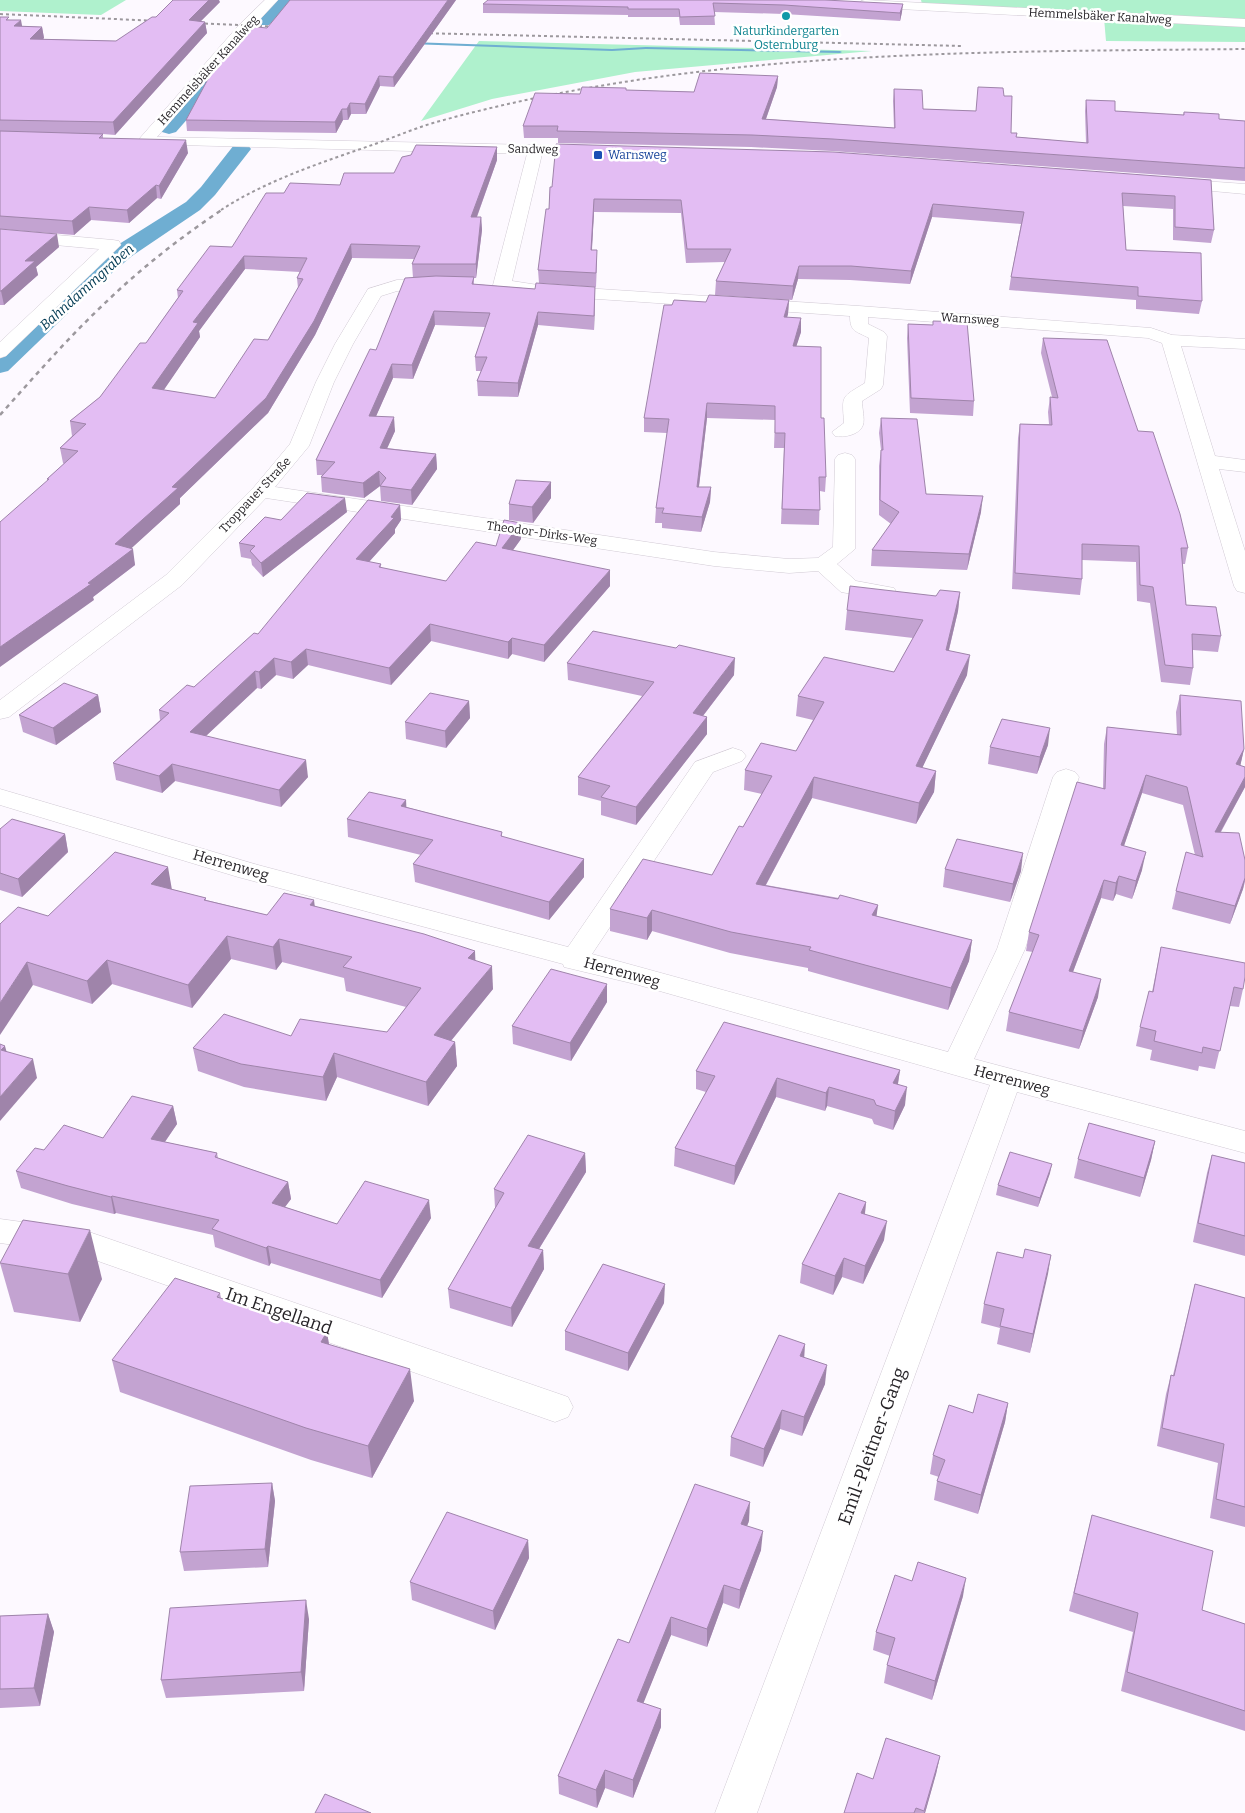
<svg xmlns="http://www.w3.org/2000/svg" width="1245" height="1813" viewBox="0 0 1245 1813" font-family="Bitter,serif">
	<rect width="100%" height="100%" fill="#fdf9ff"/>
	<g fill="#aff1cd">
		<path d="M0,0H126L101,15L0,11Z"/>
		<path d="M921,0H1245V21L922,4Z"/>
		<path d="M1104,18L1245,26V42L1106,41Z"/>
		<path d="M479,41L872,51L635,72L492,99L421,121Z"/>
	</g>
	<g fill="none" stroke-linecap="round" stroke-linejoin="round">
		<path fill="#6faed2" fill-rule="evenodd" d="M411,42L612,49L646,47L840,51L842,52L840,53L646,49L612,51L409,44Z"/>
		<g fill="#6faed2" fill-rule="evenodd">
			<path d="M277,0H294L269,25H257L255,22L257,19Z"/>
			<path d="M233,51L239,52L242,56L239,60L176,132L169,134L162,132L160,128L162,124L227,52Z"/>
			<path d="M241,143L248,145L251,149L215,195L200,210L132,256L92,290L8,371L0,373V353L76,280L116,246L186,202L201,187L234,145Z"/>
		</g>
		<g stroke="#d1cad4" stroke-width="1">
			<g id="minor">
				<path d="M265,0H278L249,31L157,137L536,145L598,148L601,151L598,154L593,156L542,154L512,281L538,285L859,306L1151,328L1172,335L1245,339V349L1181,346L1215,456L1245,460V472L1219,469L1245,551V593L1237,591L1234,586L1162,343L1148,338L868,317V324L884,332L887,336L883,385L881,389L862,401C862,408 865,419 863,425C860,435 843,438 835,436L832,432L844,423C842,394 841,398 865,383L869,338C856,331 850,332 850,316L538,295L496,289L493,285L527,154L140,144L138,141L140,138L239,25Z"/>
				<path d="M865,0L1245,19V27L861,7L859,4L861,1Z"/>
				<path d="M1175,179L1245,184V194L1169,187L1167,184L1169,181Z"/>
				<path d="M0,230L113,240L119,241L121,245L6,356L0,358V342L99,249L0,240Z"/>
				<path d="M397,280H439L445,281L448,285L445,289L439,290L397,291L381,296L353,344L334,382L309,446L275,487L714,552L789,559L818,558L833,547L835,459L838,455L845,453L852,455L855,459V549L837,564L856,581L894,588L897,593L894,598L886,600L841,592L818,571L789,573L714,566L266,498L182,585L9,717L0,719V700L166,575L254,487L290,444L316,382L335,344L368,289Z"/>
				<path d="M733,748L742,751L746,756L742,761L713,772L592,954L948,1052L997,949L1053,777L1057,772L1066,769L1075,772L1079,777L1025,949L974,1059L1245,1131V1153L1017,1092L757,1813H715L990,1085L635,984L564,967L563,964L238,877L0,805V789L258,865L568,947L695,762Z"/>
				<path d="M0,1219L80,1230L92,1233L568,1397L573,1407L568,1417L555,1422L78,1254L0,1243Z"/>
			</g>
		</g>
		<use href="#minor" fill="#fff" fill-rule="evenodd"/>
		<g stroke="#9c989d" stroke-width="2" stroke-dasharray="3 3" stroke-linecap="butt">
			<path d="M0,14L160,21"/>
			<path d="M193,23L283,27"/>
			<path d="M418,33L963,46"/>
			<path d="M221,210C267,180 323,162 375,144C397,136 418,127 440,121C702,49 975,52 1245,49"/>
		</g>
		<path stroke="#9c989d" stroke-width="2.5" stroke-dasharray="4.5 4.5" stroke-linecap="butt" d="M0,415C34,377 67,339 104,304C140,269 181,237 223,209"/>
	</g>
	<g fill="#c3a3d1" fill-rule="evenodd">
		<path d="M456,0L394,87L380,86L366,114H351L348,120H343L336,133L187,131L186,120L267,28Z"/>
		<path d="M825,0L902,12L900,21L784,14L714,12L715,25H680L679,17H628V15L483,13V4Z"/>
		<path d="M220,2L201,21L205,22L207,33L115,135L103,134V138L188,153L161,199L157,198L129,223L91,220L74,235L0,229L59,247L36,267L38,275L4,305H0V17L10,20L22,26L42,27L44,38L43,39L116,41L156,17Z"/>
		<path d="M778,76L777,87L766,119L894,128L893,101L894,89L923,109L976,111L1004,96L1011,133L1017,137L1086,143L1085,111L1086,100L1115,111L1183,115L1184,112L1219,119L1245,121V181L832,151L751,147L558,143V138H524L523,126L580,94L626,90L694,92Z"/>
		<path d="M497,147V160L477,217H481L482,230L476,278H474V284L535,289L595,287L594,330L538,325L518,397L478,396L477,381L481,371H476L475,357L485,327L435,325L413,379L393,378L376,416L395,431L387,448L436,454L437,469L412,505L381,501L380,486L364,498L322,492L321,477L322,475H317L316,460L376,350L413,278L412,264L414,259L352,258L315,335L268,413L180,498V504L131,548L135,565L93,597L94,600L47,479L64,464L63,463L60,448L72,436L70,421L100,397L146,343L178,298L177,290L232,247L284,193L340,185L394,173ZM245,269L300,272L297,278L298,288L268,340L215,398L163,390L200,337L199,331Z"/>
		<path d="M1211,180L1214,230L1211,243L1173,240V209L1123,206L1126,250L1202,301L1199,314L1136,309V300L1009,290L1011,277L1021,224L932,217L910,284L850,280L798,279L792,300L715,295L716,281L725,262L686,263L681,213L594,212L592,250L597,263L596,287L539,283L538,270L549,209L550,187Z"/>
		<path d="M789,300L788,314L787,317L801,332L796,346L821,418L826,477L825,492L820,491L819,525L781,524L784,448H774L775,420L707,418L699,487H711L710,502L701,532L662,528V523H655L656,508L667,433L644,432V418L672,305L706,302Z"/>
		<path d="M933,321L974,401L973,416L910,413L907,338L908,324L933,325Z"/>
		<path d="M1043,338L1138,431L1188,548L1185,564H1182L1186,605L1221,636L1218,652L1193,650V668L1190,685L1161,682L1150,603L1137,601L1136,562L1082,560V579L1080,595L1012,589L1018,438L1020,424H1049L1048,412L1050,397H1052L1041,353Z"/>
		<path d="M881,418L926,494L981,512L967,570L871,566L872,550L891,524L879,515V466L881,450L879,433Z"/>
		<path d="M551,482V498L533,523L509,520V504Z"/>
		<path d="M400,505L401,520L395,529V533L369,562L381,564V568L446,581L496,546L521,523V539L513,550L610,586L544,662L512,654L508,659L431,641L391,685L308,665L293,679L276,675L261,689L257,688L206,736L308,777L281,807L175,781L162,793L116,780L113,763L160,720L159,710L194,687L258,634Z"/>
		<path d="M347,512L263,577L252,565L251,559L241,557L239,543L281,520Z"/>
		<path d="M960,592L958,611L949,650L967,675L922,768L936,771L934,792L916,824L812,798L766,885L878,905L876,916L972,940L969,961L948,1010L808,971V968L730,953L652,931L647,940L610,931V909L712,875L743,827L762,794L744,790L745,770L796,751L813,720L796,716L798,696L894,672L913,638L845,630L847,610Z"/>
		<path d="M567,663L734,675L703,716L707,717V734L636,825L601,815V801L578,795V777L642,696L568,680Z"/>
		<path d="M98,695L101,712L56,745L23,732L19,715Z"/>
		<path d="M1180,695L1244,749L1240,766L1245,767V787L1221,832L1245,860V882L1243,889L1230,924L1172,909L1176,891L1195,855L1183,805L1142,793L1124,846L1142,870L1132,899L1116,894L1113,901L1101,898L1073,972L1098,997L1079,1049L1006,1031L1009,1012L1033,952L1026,951L1029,932L1103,788L1104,744L1107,727L1177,735L1176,712Z"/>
		<path d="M469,701L470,718L446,748L406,739L405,722Z"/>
		<path d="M1048,745L1037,774L988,764L990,747Z"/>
		<path d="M406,800V807L502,832V837L584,859V877L549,920L415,882L413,864L421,855L348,837L347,819Z"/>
		<path d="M0,829L65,834L68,852L22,897L0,890Z"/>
		<path d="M945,869L1021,871L1010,902L943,887Z"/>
		<path d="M171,889L206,898V900L267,915L315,907L475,961L493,989L451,1041L455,1042L457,1066L428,1106L337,1077L326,1101L244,1087L198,1071L193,1048L291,1036L387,1032L406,1007L346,991L344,978L282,962L276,970L231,959L192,1008L112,984L92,1004L33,985L0,924L48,916Z"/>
		<path d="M1161,947L1243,989L1239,1007L1230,1006L1215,1069L1199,1066L1198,1071L1150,1060L1152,1050L1136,1046L1140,1027L1152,992Z"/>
		<path d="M607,1002L571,1061L513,1044L512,1026Z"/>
		<path d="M900,1070L898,1084L905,1105L893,1130L874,1124L872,1119L827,1106L825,1111L776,1097L734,1185L674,1166L675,1148L706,1092L696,1089V1071Z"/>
		<path d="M173,1106L177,1124L165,1142L217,1153L218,1158L288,1182L291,1199L285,1207L337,1224L431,1218L382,1298L271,1263L269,1266L215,1247L213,1235L116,1213L114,1214L72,1204L21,1188L16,1171L44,1150L103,1138Z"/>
		<path d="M1155,1141L1151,1160L1140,1197L1074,1178L1078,1159Z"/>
		<path d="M585,1153L586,1172L539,1249L543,1250L544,1269L512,1327L450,1308L448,1289L495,1208L494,1189Z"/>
		<path d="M1212,1155L1245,1163V1256L1193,1242L1207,1173Z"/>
		<path d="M1050,1173L1038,1207L996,1195L998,1185Z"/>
		<path d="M866,1202L865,1214L884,1240L863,1284L842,1277L833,1295L800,1283L802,1264Z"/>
		<path d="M1051,1255L1030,1353L997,1344L1000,1328L981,1323L984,1304L1023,1258Z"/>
		<path d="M0,1263L102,1279L80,1322L14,1312Z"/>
		<path d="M1195,1284L1245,1298V1527L1210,1518L1218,1463L1157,1446L1166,1394L1171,1375H1173Z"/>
		<path d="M220,1293L221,1298L327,1332L329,1345L414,1401L372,1478L311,1460L120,1392L112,1360Z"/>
		<path d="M664,1303L628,1371L565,1350V1331Z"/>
		<path d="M804,1358L825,1384L802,1436L780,1429L763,1467L730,1456L731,1437Z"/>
		<path d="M1008,1403L1005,1422L978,1514L934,1500L937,1481L939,1477L930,1474L933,1455Z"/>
		<path d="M272,1483L275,1501L268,1567L184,1571L180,1552Z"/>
		<path d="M1092,1515L1202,1610L1245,1624V1731L1121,1691L1133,1632L1069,1611Z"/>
		<path d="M749,1521L747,1526L761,1550L739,1609L723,1603L707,1647L671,1635L643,1703L661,1727L633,1798L605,1788L597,1808L559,1794L558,1776L629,1643Z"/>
		<path d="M528,1540L529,1558L495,1630L412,1600L410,1582Z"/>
		<path d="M963,1596L932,1700L884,1683L887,1665L890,1656L873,1650L876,1632Z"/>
		<path d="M48,1614L54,1632L40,1706L0,1708V1616Z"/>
		<path d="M309,1619L304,1691L166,1698L161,1680Z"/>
		<path d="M940,1756L936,1774L925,1813H844L873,1779Z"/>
	</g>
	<g fill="#9f84aa">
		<path d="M209,0H219L220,2L191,31L189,20Z"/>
		<path d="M448,0H456L394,87L393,77Z"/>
		<path d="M903,4L902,12L900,21V13Z"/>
		<path d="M21,20L23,31L14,26Z"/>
		<path d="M205,22L207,33L115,135L113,122Z"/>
		<path d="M42,27L44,38L32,51L30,39Z"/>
		<path d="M379,76L380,86L366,114L365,104Z"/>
		<path d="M778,76L777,87L762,130V119Z"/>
		<path d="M350,103L351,114L348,120L347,109Z"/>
		<path d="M342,109L343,120L336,133L335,122Z"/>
		<path d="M186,140L188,153L161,199L159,186Z"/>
		<path d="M497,147V160L472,230L471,217Z"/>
		<path d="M156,185L157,198L129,223L127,210Z"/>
		<path d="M594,199V212L591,263V250Z"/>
		<path d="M933,204L932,217L910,284L911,271Z"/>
		<path d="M89,207L91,220L74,235L72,221Z"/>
		<path d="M481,217L482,230L476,278V264Z"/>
		<path d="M57,234L59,247L36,267L38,275L4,305L1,291L25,261Z"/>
		<path d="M351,244L352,258L315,335L268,413L180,498V504L123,556L133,549L135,565L93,597L94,600L0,667V647L88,583L115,544L172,487Z"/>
		<path d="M244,256L245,269L199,331L200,337L155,403L152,388L193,322Z"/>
		<path d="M799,266L798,279L792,300L793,286Z"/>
		<path d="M595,287V301L594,330V316Z"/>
		<path d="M789,300L788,314L783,331L784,317Z"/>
		<path d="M434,311L435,325L413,379L412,365Z"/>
		<path d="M538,312V325L518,397V383Z"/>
		<path d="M801,318V332L792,360L793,346Z"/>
		<path d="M392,364L393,378L370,430L369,416Z"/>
		<path d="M707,403V418L697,502V487Z"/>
		<path d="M394,417L395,431L381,462L380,448Z"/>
		<path d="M436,454L437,469L412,505L411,490Z"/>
		<path d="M379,471L380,486L364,498L363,483Z"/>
		<path d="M551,482V498L533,523L532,507Z"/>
		<path d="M711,487L710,502L701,532L702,517Z"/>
		<path d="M983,496L981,512L967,570L969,554Z"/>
		<path d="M345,498L347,512L263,577L261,563Z"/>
		<path d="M400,505L401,520L395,529V533L357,575L356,559L391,517Z"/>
		<path d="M521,523V539L503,564L502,548Z"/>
		<path d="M610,570V586L544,662V645Z"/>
		<path d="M960,592L958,611L944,670L946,650Z"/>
		<path d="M430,624L431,641L391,685L389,668Z"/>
		<path d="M512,638V654L508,659V642Z"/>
		<path d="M306,649L308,665L293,679L291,662Z"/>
		<path d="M970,655L967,675L913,787L916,766Z"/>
		<path d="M274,658L276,675L261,689L259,672Z"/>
		<path d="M735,658L734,675L692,730L693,713Z"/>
		<path d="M255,671L257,688L192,749L190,732Z"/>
		<path d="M98,695L101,712L56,745L53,728Z"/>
		<path d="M469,701L470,718L446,748L445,731Z"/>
		<path d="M707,717V734L636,825V807Z"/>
		<path d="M1050,728L1048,745L1037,774L1040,757Z"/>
		<path d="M1244,749L1240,767L1236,764Z"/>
		<path d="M306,760L308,777L281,807L279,790Z"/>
		<path d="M172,764L175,781L162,793L159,776Z"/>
		<path d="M936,771L934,792L916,824L919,803Z"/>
		<path d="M1146,775L1142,793L1118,863L1121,845Z"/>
		<path d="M814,777L812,798L755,905L756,884Z"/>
		<path d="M1245,777V787L1211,849L1215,832Z"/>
		<path d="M406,800L407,818L401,806Z"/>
		<path d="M65,834L68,852L22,897L18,879Z"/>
		<path d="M1146,852L1142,870L1132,899L1136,881Z"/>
		<path d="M1023,853L1021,871L1010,902L1013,884Z"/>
		<path d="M584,859V877L549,920V902Z"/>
		<path d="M168,867L172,890L151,884Z"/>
		<path d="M1119,876L1116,894L1113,901L1116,883Z"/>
		<path d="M1245,878L1243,889L1230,924L1235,906Z"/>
		<path d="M1104,880L1101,898L1066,990L1069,971Z"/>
		<path d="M314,900L317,923L310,905Z"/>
		<path d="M878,905L875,927L872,915Z"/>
		<path d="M652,910V931L647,940V918Z"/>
		<path d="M227,936L231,959L192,1008L188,985Z"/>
		<path d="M279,939L282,962L276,970L273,947Z"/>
		<path d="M972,940L969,961L948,1010L951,988Z"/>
		<path d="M475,951L476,974L468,958Z"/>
		<path d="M107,960L112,984L92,1004L87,981Z"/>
		<path d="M27,962L33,985L0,1035V1003Z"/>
		<path d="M492,966L493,989L436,1059L434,1035Z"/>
		<path d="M1101,979L1098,997L1079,1049L1083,1031Z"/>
		<path d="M607,984V1002L571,1061L570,1043Z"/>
		<path d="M455,1042L457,1066L428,1106L426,1082Z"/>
		<path d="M5,1046L10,1064L1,1050Z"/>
		<path d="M334,1053L337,1077L326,1101L323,1077Z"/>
		<path d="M33,1059L37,1078L0,1121V1097Z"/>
		<path d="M900,1070L897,1089L893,1083Z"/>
		<path d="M777,1078L776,1097L734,1185L735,1166Z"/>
		<path d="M829,1087L827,1106L825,1111L826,1093Z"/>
		<path d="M907,1087L905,1105L893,1130L895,1111Z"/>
		<path d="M173,1106L177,1124L155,1156L151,1139Z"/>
		<path d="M1155,1141L1151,1160L1140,1197L1144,1178Z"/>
		<path d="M585,1153L586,1172L529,1265L528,1246Z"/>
		<path d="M1052,1164L1050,1173L1038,1207L1040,1198Z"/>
		<path d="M288,1182L291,1199L275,1220L272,1203Z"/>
		<path d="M112,1196L116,1213L114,1214L111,1197Z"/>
		<path d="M429,1200L431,1218L382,1298L380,1280Z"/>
		<path d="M866,1202L864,1221L861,1213Z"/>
		<path d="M887,1221L884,1240L863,1284L865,1266Z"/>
		<path d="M90,1230L102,1279L80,1322L68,1274Z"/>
		<path d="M268,1246L271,1263L269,1266L266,1248Z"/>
		<path d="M543,1250L544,1269L512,1327L511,1308Z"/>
		<path d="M1051,1255L1048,1274L1030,1353L1033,1334Z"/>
		<path d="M844,1258L842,1277L833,1295L835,1276Z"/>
		<path d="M665,1284L664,1303L628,1371V1353Z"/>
		<path d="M327,1332L332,1364L321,1342Z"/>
		<path d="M805,1344L804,1362L800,1356Z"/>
		<path d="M827,1365L825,1384L802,1436L804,1417Z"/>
		<path d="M410,1369L414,1401L372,1478L368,1446Z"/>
		<path d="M1008,1403L1005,1422L978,1514L981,1495Z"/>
		<path d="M782,1410L780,1429L763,1467L764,1449Z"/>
		<path d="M272,1483L275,1501L268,1567L265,1549Z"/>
		<path d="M750,1502L749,1521L740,1543L741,1524Z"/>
		<path d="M763,1531L761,1550L739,1609L740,1590Z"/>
		<path d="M528,1540L529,1558L495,1630L493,1611Z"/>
		<path d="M966,1578L963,1596L932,1700L935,1681Z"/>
		<path d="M724,1585L723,1603L707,1647V1629Z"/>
		<path d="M306,1600L309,1619L304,1691L301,1672Z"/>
		<path d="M48,1614L54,1632L40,1706L34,1688Z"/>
		<path d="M671,1617V1635L637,1719V1701Z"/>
		<path d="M661,1709V1727L633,1798V1780Z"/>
		<path d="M940,1756L936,1774L925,1813H924Z"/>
		<path d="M605,1770V1788L597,1808L596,1790Z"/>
	</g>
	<g fill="#e3bdf3" stroke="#9f84aa" fill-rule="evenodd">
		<path d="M173,0H209L189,20L205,22L113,122L0,120V17H9L6,20H21L14,26L42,27L30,39L116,41L152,17H156Z"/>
		<path d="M290,0H448L393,77L379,76L365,104L350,103L347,109H342L335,122L186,120L222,53L246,26L267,28Z"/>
		<path d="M488,0H825L903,4L900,13L784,5L713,3L715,16L680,17L679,9H628V7L483,4Z"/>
		<path d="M700,73L778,76L762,119L895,128L894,89L922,90L923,109L976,111L978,87L1003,88L1004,96H1012L1011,133H1017L1016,137L1088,143L1086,100L1115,101V111L1184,115V112L1219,114V119L1245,121V168L833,139L752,135L557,131L558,126H523L535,93L580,94L582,87L626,88V90L694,92Z"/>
		<path d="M0,131L103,134L99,138L186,140L159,186L156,185L127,210L89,207L72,221L0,216Z"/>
		<path d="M556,144L833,152L1211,180L1214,230L1175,227V196L1122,193L1126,250L1201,253L1202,301L1138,296V287L1011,277L1024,212L933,204L911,271L851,266H799L793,286L716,281L731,249H687L681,200L594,199L591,250H597L596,273L538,270L546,209H549L550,187H552Z"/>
		<path d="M416,145L497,147L471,217H481L476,264H412L420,246L351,244L314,321L266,398L172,487L178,488L115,544L133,549L88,583L91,584L0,647V522L49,479H47L78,451L60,448L86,424L70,421L100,397L140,343H146L183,291L177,290L210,246L232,247L266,193H284L290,183L340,185L344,173H394L402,157L411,155ZM244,256L307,258L297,278L303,279L268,340L254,339L215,398L152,388L198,323L193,322Z"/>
		<path d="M0,229L57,234L25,261H35L1,291H0Z"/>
		<path d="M436,276L474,277L472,284L535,289L536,283L595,287L594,316L538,312L518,383L477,381L487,357H475L490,313L434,311L412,365L392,364L369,416L394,417L380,448L436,454L411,490L380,486L386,478L379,471L363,483L321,477L335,462L316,460L370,349L376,350L405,278Z"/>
		<path d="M709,295L789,300L784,317L801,318L793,346L821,347V418H824L826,477H819L820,510L782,509L785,433H775V406L707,403L697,487H711L702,517L662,513L664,508H656L669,419L644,418L664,305H672L674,300L706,302Z"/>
		<path d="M933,321L967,322L974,401L911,398L908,324L933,325Z"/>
		<path d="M1043,338L1107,340L1138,431L1153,432L1180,514L1188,548H1181L1186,605L1216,607L1221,636L1192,634L1193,668L1165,665L1153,587L1140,585L1139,546L1082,544V579L1015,573L1020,424L1052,425L1050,397L1058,398Z"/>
		<path d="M881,418L917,419L926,494L983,496L969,554L872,550L899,512L880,500L881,450H883Z"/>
		<path d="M516,480L551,482L532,507L509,504Z"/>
		<path d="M307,493L345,498L261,563L250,551L255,546L239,543L265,517L281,520Z"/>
		<path d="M368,500L400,505L391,517L394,518L356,559L381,564L379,567L446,581L476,542L496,546L504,520L521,523L502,548L610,570L544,645L512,638L508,642L430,624L389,668L306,649L291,662L274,658L259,672L255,671L190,732L306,760L279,790L172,764L159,776L113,763L169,713L159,710L187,685L194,687L254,633L258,634Z"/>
		<path d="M850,586L936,596L940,590L960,592L946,650L970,655L916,766L936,771L919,803L814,777L756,884L838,899L840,895L878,905L872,915L972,940L951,988L809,950L811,947L731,932L652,910L647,918L610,909L643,859L712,875L739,826L743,827L772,776L745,770L761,743L796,751L824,702L798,696L824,657L894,672L923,620L847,610Z"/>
		<path d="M593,631L676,648L679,645L735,658L693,713L707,717L636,807L601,797L610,786L578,777L654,682L567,663Z"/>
		<path d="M64,683L98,695L53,728L19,715Z"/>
		<path d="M430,693L469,701L445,731L405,722Z"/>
		<path d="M1180,695L1241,701L1244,749L1236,764L1245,767V777L1215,832L1239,833L1245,860V878L1235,906L1176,891L1186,852L1203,857L1187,787L1146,775L1121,845L1146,852L1136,881L1119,876L1116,883L1104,880L1069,971L1101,979L1083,1031L1009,1012L1039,935L1029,932L1077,782L1105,789L1107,727L1181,735Z"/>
		<path d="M1002,719L1050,728L1040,757L990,747Z"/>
		<path d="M369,792L406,800L401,806L502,832L501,836L584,859L549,902L413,864L433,840L347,819Z"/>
		<path d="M12,819L65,834L18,879L0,873V829Z"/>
		<path d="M957,839L1023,853L1013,884L945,869Z"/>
		<path d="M115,852L168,867L151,884L206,898L204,900L267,915L284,893L314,900L310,905L424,934L475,951L468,958L492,966L434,1035L455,1042L426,1082L334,1053L323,1077L241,1064L193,1048L224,1014L291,1036L300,1019L387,1032L421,988L343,967L352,957L279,939L273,947L227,936L188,985L107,960L87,981L27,962L0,1003V924L18,907L48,916Z"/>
		<path d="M1161,947L1245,963V977L1243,989L1234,987L1220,1051L1203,1047L1202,1053L1154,1041L1156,1031L1140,1027L1149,991L1153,992Z"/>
		<path d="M551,969L607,984L570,1043L512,1026Z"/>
		<path d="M724,1022L900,1070L893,1083L907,1087L895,1111L876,1105L874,1100L829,1087L826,1093L777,1078L735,1166L675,1148L715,1076L696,1071Z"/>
		<path d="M0,1044L5,1046L1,1050L33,1059L0,1097Z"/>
		<path d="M132,1096L173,1106L151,1139L217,1153L215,1157L288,1182L272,1203L337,1224L365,1181L429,1200L380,1280L268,1246L266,1248L212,1229L219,1220L112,1196L111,1197L68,1186L16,1171L35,1148L44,1150L64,1125L103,1138Z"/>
		<path d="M1089,1123L1155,1141L1144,1178L1078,1159Z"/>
		<path d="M528,1135L585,1153L528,1246L543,1250L511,1308L448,1289L504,1193L494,1189Z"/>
		<path d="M1010,1152L1052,1164L1040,1198L998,1185Z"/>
		<path d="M1212,1155L1245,1163V1236L1198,1223Z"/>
		<path d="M839,1193L866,1202L861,1213L887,1221L865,1266L844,1258L835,1276L802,1264Z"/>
		<path d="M23,1220L90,1230L68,1274L0,1263Z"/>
		<path d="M1025,1249L1051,1255L1033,1334L1000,1326L1004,1309L984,1304L997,1252L1023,1258Z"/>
		<path d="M603,1264L665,1284L628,1353L565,1331Z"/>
		<path d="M175,1278L220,1293L217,1297L327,1332L321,1342L410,1369L368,1446L306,1428L112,1360Z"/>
		<path d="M1195,1284L1245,1298V1507L1216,1499L1224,1444L1162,1428L1171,1375L1174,1376Z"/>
		<path d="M779,1335L805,1344L800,1356L827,1365L804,1417L782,1410L764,1449L731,1437Z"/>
		<path d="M978,1394L1008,1403L981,1495L937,1481L945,1460L933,1455L949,1405L973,1413Z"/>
		<path d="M272,1483L265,1549L180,1552L190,1486Z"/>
		<path d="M695,1484L750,1502L741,1524L763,1531L740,1590L724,1585L707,1629L671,1617L637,1701L661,1709L633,1780L605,1770L596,1790L558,1776L618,1639L629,1643Z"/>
		<path d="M447,1512L528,1540L493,1611L410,1582Z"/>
		<path d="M1092,1515L1213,1551L1202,1610L1245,1624V1711L1127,1672L1138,1613L1074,1593Z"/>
		<path d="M918,1562L966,1578L935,1681L887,1665L895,1638L876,1632L895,1575L912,1581Z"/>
		<path d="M306,1600L301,1672L161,1680L170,1608Z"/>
		<path d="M48,1614L34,1688L0,1689V1616Z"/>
		<path d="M886,1738L940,1756L924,1811L916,1808L914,1813H844L857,1773L873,1779Z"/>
		<path d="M325,1794L371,1813H315Z"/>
	</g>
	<circle fill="#0f9aa8" stroke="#fff" stroke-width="2" cx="786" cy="16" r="5"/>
	<rect fill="#1a4fb4" stroke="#fff" stroke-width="2" x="593" y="150" width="10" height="10" rx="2.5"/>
	<g text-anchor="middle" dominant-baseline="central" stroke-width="5" stroke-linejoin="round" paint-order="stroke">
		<g font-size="12" fill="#262327" stroke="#fff">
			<text transform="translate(1100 16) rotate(3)">Hemmelsbäker Kanalweg</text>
			<text transform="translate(208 70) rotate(-48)">Hemmelsbäker Kanalweg</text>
			<text transform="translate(533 149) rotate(1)">Sandweg</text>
			<text transform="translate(970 319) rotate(4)">Warnsweg</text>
			<text transform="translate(255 495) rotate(-47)">Troppauer Straße</text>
			<text transform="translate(542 533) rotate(8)">Theodor-Dirks-Weg</text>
		</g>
		<g font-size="12" fill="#0d838f" stroke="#fff">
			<text x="786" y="31">Naturkindergarten<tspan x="786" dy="14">Osternburg</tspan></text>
		</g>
		<g font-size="12" fill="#164399" stroke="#fff" text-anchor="start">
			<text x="608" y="155">Warnsweg</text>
		</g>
		<g font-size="14" font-style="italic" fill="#013952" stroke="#fff">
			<text transform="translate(87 287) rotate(-42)">Bahndammgraben</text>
		</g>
		<g font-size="15" fill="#262327" stroke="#fff">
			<text transform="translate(231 865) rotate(16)">Herrenweg</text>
			<text transform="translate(622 972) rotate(15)">Herrenweg</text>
			<text transform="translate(1012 1080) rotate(15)">Herrenweg</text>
		</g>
		<g font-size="18" fill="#262327" stroke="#fff">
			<text transform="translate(279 1311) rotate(19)">Im Engelland</text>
			<text transform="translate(872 1446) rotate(-70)">Emil-Pleitner-Gang</text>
		</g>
	</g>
</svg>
